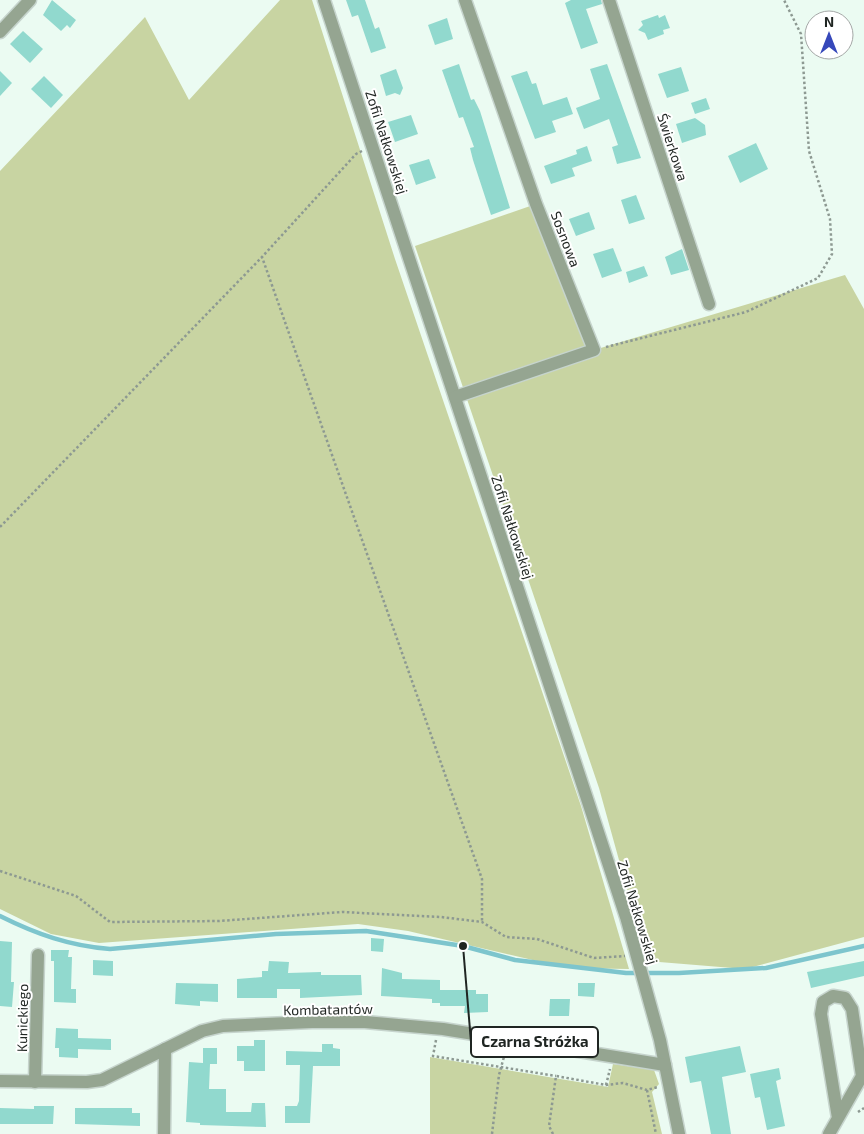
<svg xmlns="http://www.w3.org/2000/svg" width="864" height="1134" viewBox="0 0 864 1134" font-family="'Exo 2',sans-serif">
	<rect width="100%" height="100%" fill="#ebfbf2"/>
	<g fill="#c8d4a2">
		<path d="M280,0H312L395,259L581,806L629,969L567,968L408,931L358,924L99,943L51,934L0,909V171L145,17L189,100Z"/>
		<path d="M536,204L594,350L845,275L864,309V937L745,969L647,961L599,788L415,246Z"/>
		<path d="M430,1057L608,1087L613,1064L654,1070L659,1084L652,1092L662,1134H430Z"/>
	</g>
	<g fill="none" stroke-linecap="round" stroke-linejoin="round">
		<path stroke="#7dc5cd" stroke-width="4.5" d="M0,916C36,934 70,946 110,949L276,934L366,931L463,946L515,960L626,973H679L766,968L864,946"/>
	</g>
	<g fill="#91d9ce">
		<path d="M52,0L76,20L70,28L67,25L61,31L43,15Z"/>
		<path d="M346,0H365L375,29L379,27L386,48L371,53L358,15L352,17Z"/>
		<path d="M571,0H601L602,4L586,9L598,43L581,49L565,3Z"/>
		<path d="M658,15L659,18L665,15L670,28L663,30L664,34L648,40L645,33L638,30L643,25L641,21Z"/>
		<path d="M447,18L453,39L435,45L428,25Z"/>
		<path d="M23,31L43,49L30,63L10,44Z"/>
		<path d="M459,64L471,100L474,99L480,111L510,208L491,215L473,160L470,148L474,147L463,117L459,118L442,70Z"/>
		<path d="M607,64L641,158L617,164L612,147L618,145L609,119L584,129L576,108L600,99L590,69Z"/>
		<path d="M681,67L689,91L667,98L658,74Z"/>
		<path d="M396,69L403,88L400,95L395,93L386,96L380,75Z"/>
		<path d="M0,71L12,83L0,96Z"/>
		<path d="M527,71L532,84L536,83L543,105L567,97L573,114L552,121L556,132L535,139L511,76Z"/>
		<path d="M44,76L63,95L51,108L31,89Z"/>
		<path d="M706,98L710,109L695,114L691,103Z"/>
		<path d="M411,115L418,134L395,142L388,122Z"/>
		<path d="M695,118L705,125L706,135L682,143L676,124Z"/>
		<path d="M756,143L768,169L740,183L728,156Z"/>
		<path d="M587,146L592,161L572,168L575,176L551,184L544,166L577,154L576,150Z"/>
		<path d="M429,159L436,178L416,185L409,165Z"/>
		<path d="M636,195L645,219L629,224L621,200Z"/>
		<path d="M589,212L595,229L576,236L569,219Z"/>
		<path d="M613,248L622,271L602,278L593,254Z"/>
		<path d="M682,249L689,270L671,275L665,257Z"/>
		<path d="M644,266L648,276L629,283L626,272Z"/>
		<path d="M371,938L384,939L383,952L371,951Z"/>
		<path d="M0,941L12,942L11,982H14L12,1007L0,1006Z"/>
		<path d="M51,950H69L68,957H72L71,989H76V1003L54,1002V961H51Z"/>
		<path d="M93,960L113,961V976L93,975Z"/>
		<path d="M269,961L289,962L288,973L321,972V975H361L362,995L300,998V989H277V998H237V979L262,977V971H268Z"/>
		<path d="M864,961V976L811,988L807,972Z"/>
		<path d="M382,968L402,973V979L440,980V990H476V994H488V1012L464,1013L465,1006H440V1003H432V999L381,996Z"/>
		<path d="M176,983L218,984V1002L200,1001V1006L175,1004Z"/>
		<path d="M578,983H595L594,997L578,996Z"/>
		<path d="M550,999H570L569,1016H549Z"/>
		<path d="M56,1028L78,1029V1038L111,1039V1050L78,1049V1058L59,1057V1048H55Z"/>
		<path d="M254,1040H265V1071H244V1061H237V1046H254Z"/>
		<path d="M322,1044H333V1048L340,1049V1066H313L310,1123H285V1106H297L299,1101L300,1065H286V1051L322,1052Z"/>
		<path d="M740,1046L746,1072L722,1077L731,1134H711L701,1081L690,1083L685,1057Z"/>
		<path d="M203,1048H217V1064H210L209,1089H226V1112H251L252,1103H265L266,1127L200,1125V1123L186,1122L189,1062L203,1063Z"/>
		<path d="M779,1068L781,1079L776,1081L785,1126L767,1130L760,1097L755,1098L750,1074Z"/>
		<path d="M34,1106H54L53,1124H0V1108L34,1109Z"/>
		<path d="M75,1108H132V1113H140V1126L75,1124Z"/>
	</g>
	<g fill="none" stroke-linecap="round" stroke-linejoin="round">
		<g stroke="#c6d4cd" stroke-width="15">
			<g id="minor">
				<path d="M324,0L626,917L660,1040L679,1134"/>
				<path d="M609,0L709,304"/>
				<path d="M0,32L30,0"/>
				<path d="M455,397L594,350L536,204L465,0"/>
				<path d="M0,1081L87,1082L102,1080L202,1031L223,1026L312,1022H365L443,1029L665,1065"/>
				<path d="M35,1082L38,955"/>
				<path d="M164,1134L165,1049"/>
				<path d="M829,1134L862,1076L852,1009L845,998L833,996L823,1002L821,1014L838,1118"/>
			</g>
		</g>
		<g stroke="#8d9992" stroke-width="2.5" stroke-dasharray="2.5 2.5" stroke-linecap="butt">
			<path d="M362,151L356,154L262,257L482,879V922"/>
			<path d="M606,347L746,312L818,278L832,254L830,219L809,151L801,34L784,0"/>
			<path d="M0,527L262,257"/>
			<path d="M0,871L76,896L110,922L219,921L342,912L441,917L482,922L506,937L537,939L594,958L625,956"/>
			<path d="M436,1040L433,1056L556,1076"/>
			<path d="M606,1085L610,1069"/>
			<path d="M647,1090L656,1134"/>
			<path d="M858,1112L864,1108"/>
			<path d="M492,1134L499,1075L505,1053"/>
			<path d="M553,1134L549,1126L556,1076L606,1085L623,1083L647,1090L658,1087"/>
		</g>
		<use href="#minor" stroke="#95a591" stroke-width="12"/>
	</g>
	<g text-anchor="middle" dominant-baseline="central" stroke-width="4" stroke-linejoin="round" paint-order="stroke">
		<g font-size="14" fill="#1f2522" stroke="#fff">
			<text transform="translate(387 142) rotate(72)">Zofii Nałkowskiej</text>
			<text transform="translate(673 147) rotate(72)">Świerkowa</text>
			<text transform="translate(566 239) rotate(69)">Sosnowa</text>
			<text transform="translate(513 527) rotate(72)">Zofii Nałkowskiej</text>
			<text transform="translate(638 912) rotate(73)">Zofii Nałkowskiej</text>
			<text transform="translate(328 1009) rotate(-1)">Kombatantów</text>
			<text transform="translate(22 1018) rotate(-89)">Kunickiego</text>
		</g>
	</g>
	<path fill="none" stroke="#1f2522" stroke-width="2" d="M463 946L471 1042"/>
	<circle fill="#1f2522" stroke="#fff" stroke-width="2" cx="463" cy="946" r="5"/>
	<rect fill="#fff" stroke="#1f2522" stroke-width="2" x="471" y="1027" width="127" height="30" rx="5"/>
	<g font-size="15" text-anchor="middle" font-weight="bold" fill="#1f2522">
		<text x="535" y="1047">Czarna Stróżka</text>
	</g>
	<g transform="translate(829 35)"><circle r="24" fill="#ffffff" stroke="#a5a8a7"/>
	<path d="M0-4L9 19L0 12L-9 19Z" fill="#3648ba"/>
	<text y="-8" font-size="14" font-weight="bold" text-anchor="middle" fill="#1f2522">N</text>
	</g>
</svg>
